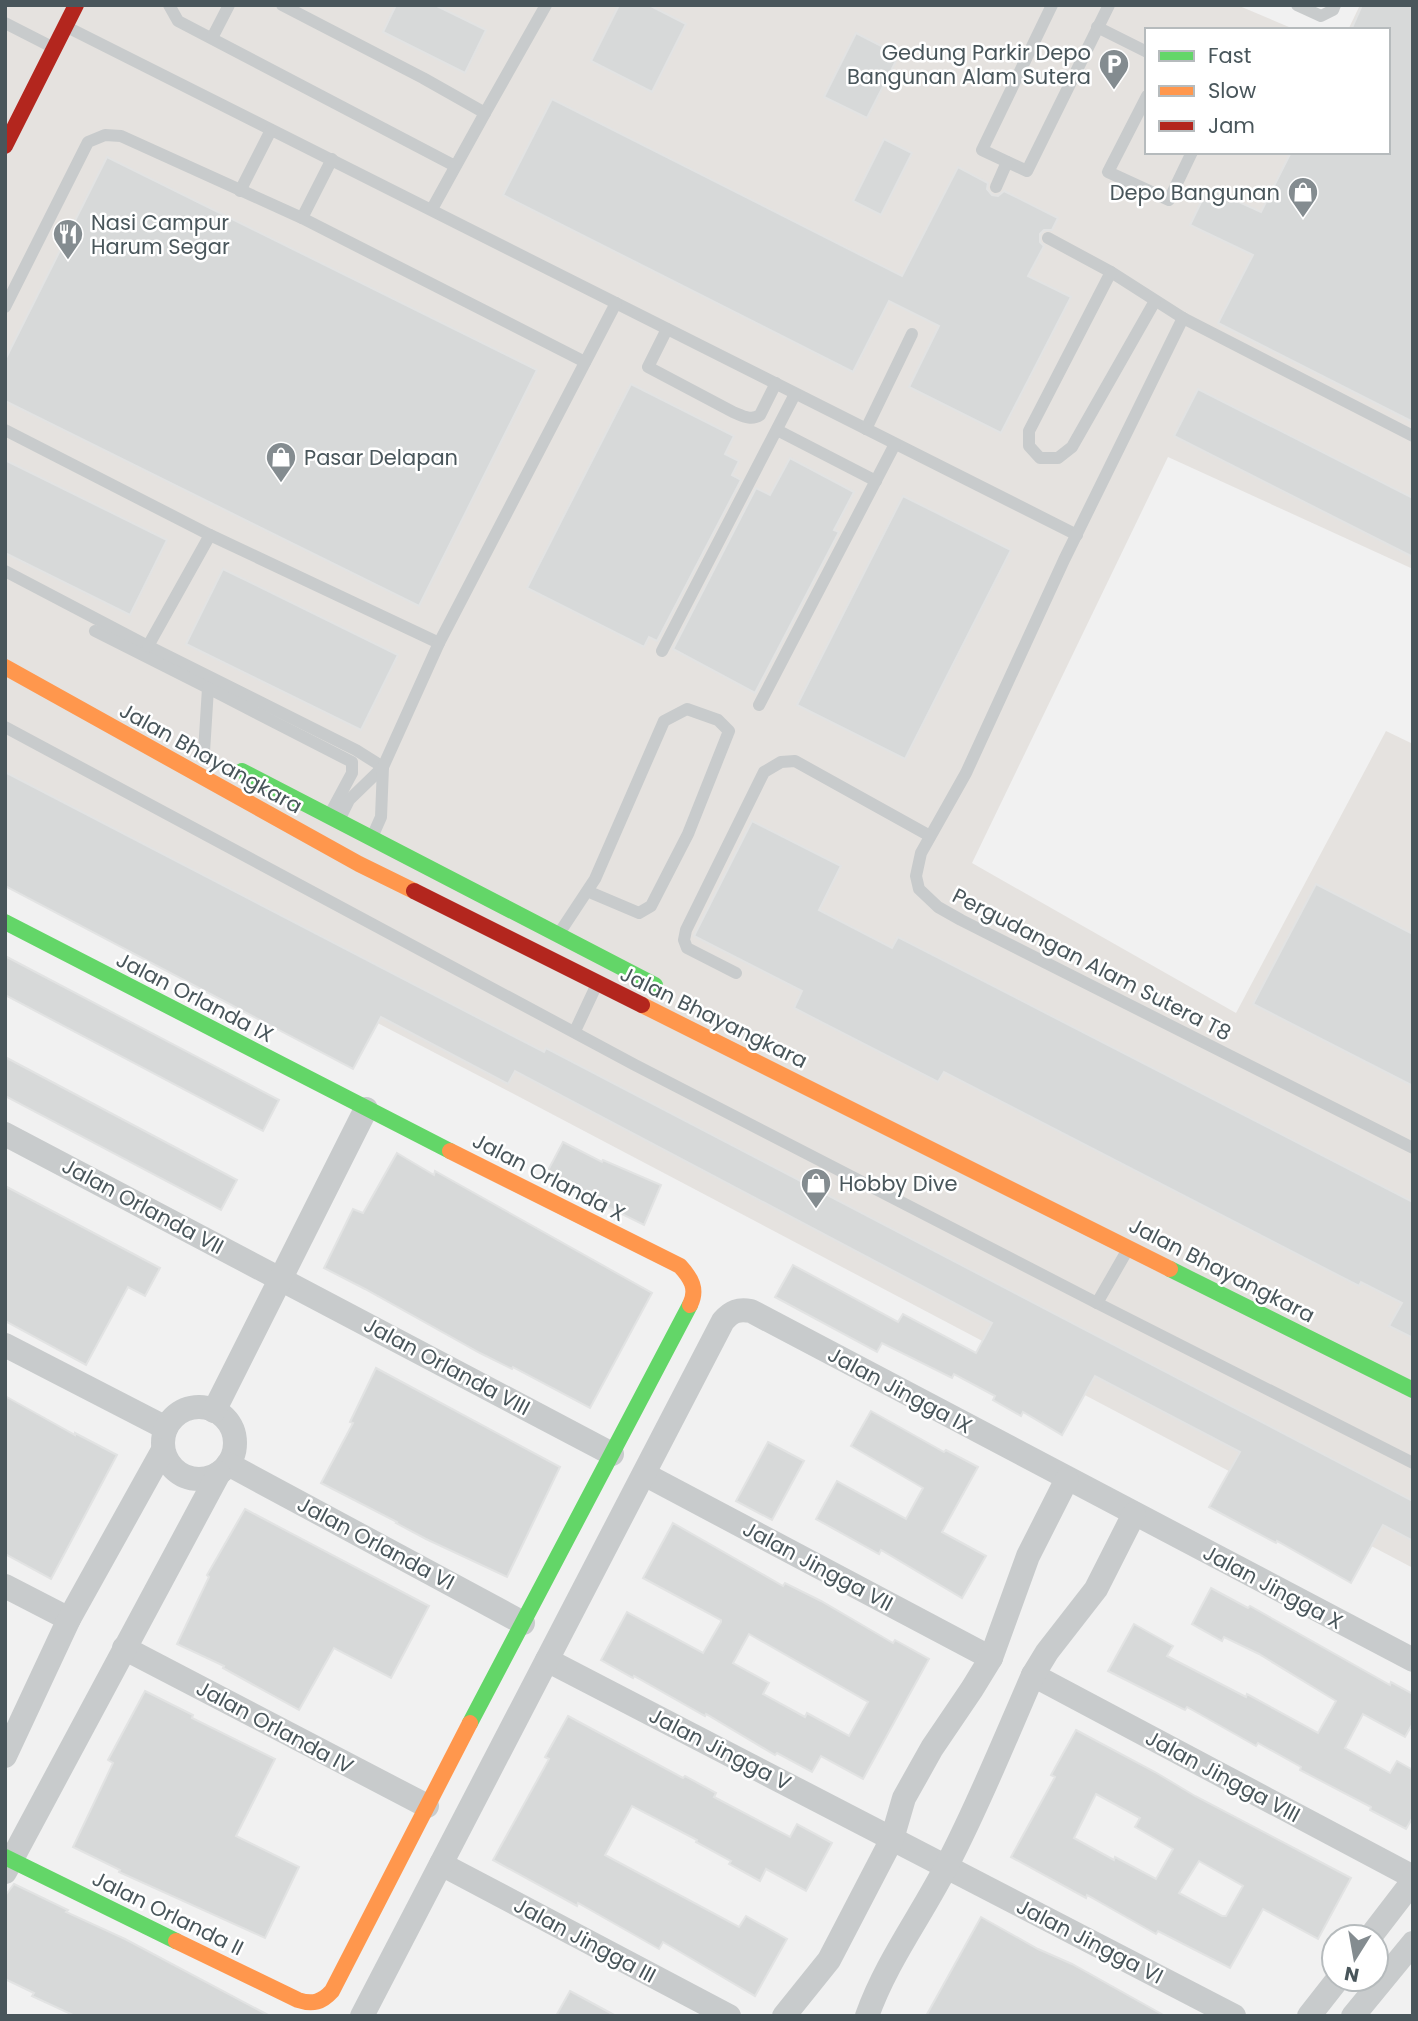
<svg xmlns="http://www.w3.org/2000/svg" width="1418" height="2021" viewBox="0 0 1418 2021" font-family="Poppins,sans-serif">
	<rect width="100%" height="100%" fill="#f1f1f1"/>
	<path fill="#e5e2df" d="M5,5H1237L1296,30H1147V152H1388V30H1348L1360,5H1413V569L1168,457L972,863L1236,1013L1386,731L1413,744V1568L512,1093L5,829Z"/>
	<g fill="#d7d9d9" stroke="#e2e3e3" stroke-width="2" fill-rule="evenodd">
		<path d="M396,5H435L486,30L465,73L383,32Z"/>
		<path d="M619,5H649L686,24L652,92L591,61Z"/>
		<path d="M1362,5H1413V422L1218,323L1253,255L1190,225L1208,188L1261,212L1291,152H1388V30H1351Z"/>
		<path d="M856,33L899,55L867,118L824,97Z"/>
		<path d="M552,99L902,276L958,167L988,183L987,189L992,195L998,196L1004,191L1058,218L1052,230H1044L1040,234V242L1044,246L1028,276L1071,297L1001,433L909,387L939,326L889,301L853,372L503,195Z"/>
		<path d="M884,139L912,153L881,215L853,201Z"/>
		<path d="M107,157L537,370L419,606L5,401V360Z"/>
		<path d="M631,384L734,436L725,454L739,461L732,475L741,480L657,641L649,637L644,647L527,588Z"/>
		<path d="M1198,389L1413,498V557L1174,436Z"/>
		<path d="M790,458L854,492L834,530L839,532L755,693L673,649L756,488L770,495Z"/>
		<path d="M5,460L167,540L130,615L5,553Z"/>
		<path d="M903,496L1011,550L905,759L797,705Z"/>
		<path d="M223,569L398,655L361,730L186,644Z"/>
		<path d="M5,772L544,1052L546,1048L1413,1501V1541L1383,1525L1351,1583L1277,1541L1276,1543L1209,1507L1240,1452L1095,1376L1062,1435L1023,1412L1021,1416L993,1400L995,1396L954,1374L952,1378L882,1343L877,1352L775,1297L793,1265L898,1322L903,1314L976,1353L992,1323L515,1071L508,1084L381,1017L353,1069L5,886Z"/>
		<path d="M752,821L841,866L819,910L892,948L898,937L1413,1202V1338L1389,1326L1402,1303L1361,1282L1359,1286L944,1072L938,1082L794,1008L802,991L694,936Z"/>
		<path d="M1316,884L1413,934V1086L1253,1004Z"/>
		<path d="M5,956L279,1100L263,1131L5,995Z"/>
		<path d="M5,1057L237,1180L221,1210L5,1096Z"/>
		<path d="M563,1142L602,1162L603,1160L661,1185L644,1225L545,1176Z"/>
		<path d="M397,1153L434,1175L435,1171L652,1293L590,1408L513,1367L512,1369L480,1353L365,1289L324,1268L353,1209L363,1213Z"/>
		<path d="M5,1186L160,1268L145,1296L128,1287L86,1365L5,1321Z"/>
		<path d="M376,1368L560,1467L507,1577L426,1539L396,1523L397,1522L321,1483L353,1423L350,1422Z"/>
		<path d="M5,1396L75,1435V1433L117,1455L51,1579L5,1554Z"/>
		<path d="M871,1411L944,1452L946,1450L978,1467L942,1532L986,1556L962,1598L881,1550L879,1554L816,1519L837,1481L906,1519L923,1488L851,1446Z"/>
		<path d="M768,1442L804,1461L772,1520L736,1501Z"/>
		<path d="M245,1509L429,1606L391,1678L334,1648L299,1710L223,1668L224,1666L177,1644L209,1577L207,1575Z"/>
		<path d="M673,1523L783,1586L785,1583L821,1601L893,1643L895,1640L929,1659L863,1779L821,1756L812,1772L777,1753L775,1755L706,1714L705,1716L634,1676L633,1678L601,1660L627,1612L703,1653L721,1622V1620L643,1578ZM749,1634L868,1702L849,1736L807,1713L805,1717L763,1694L769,1683L733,1663Z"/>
		<path d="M1211,1588L1248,1608L1250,1606L1390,1685L1391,1682L1413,1694V1723L1405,1737L1363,1714L1345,1748L1390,1773L1397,1761L1413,1770V1817L1406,1829L1370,1810L1371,1807L1300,1770L1301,1767L1258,1743L1256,1746L1187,1707L1185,1710L1108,1671L1134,1624L1173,1646L1167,1656L1246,1697L1247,1694L1318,1733L1336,1701L1259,1654L1224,1637L1222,1641L1192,1624Z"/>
		<path d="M145,1691L193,1715L192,1718L275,1759L236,1836L299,1867L265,1938L119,1872L120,1870L73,1847L113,1763L108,1760Z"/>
		<path d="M568,1716L683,1778L685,1776L716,1793L714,1797L790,1837L797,1824L832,1843L806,1891L766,1869L760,1881L729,1864L731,1861L696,1842L697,1840L632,1806L605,1855L739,1927L746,1916L787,1939L755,1996L663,1942L659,1949L578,1903L577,1906L493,1860L549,1759L545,1757Z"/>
		<path d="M1076,1730L1155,1772L1195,1796L1351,1878L1318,1939L1263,1909L1230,1968L1158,1931L1156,1934L1087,1895L1086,1898L1011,1857L1055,1777L1051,1775ZM1096,1794L1140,1818L1135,1827L1173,1849L1156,1879L1115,1857L1114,1860L1074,1838ZM1199,1861L1243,1886L1226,1916H1222L1179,1893Z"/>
		<path d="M14,1884L68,1910L66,1912L125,1939L270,2016H75L32,1996L34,1993L5,1979V1896Z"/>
		<path d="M981,1917L1038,1949L1072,1964L1165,2016H926Z"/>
		<path d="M570,1991L616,2016H556Z"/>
	</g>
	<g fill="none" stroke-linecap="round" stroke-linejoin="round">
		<g stroke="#c8cbcc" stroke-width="12">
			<path d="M169,5L178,21L455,166"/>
			<path d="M282,5L423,78L485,113L546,5"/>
			<path d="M1052,5L982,150L1027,171L1109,5"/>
			<path d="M1297,5L1321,16L1333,10L1335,5"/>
			<path d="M5,23L54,48"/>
			<path d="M67,27L1077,535"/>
			<path d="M1097,27L1147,52"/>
			<path d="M212,38L229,5"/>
			<path d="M1147,96L1108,172L1169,200L1192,152"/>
			<path d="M996,187L1007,162"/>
			<path d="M240,191L271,130"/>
			<path d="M432,209L485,113"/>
			<path d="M302,218L332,159"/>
			<path d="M1048,238L1111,272L1183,318L1413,436"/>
			<path d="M1111,272L1029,431V446L1040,458H1058L1072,447L1155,301"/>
			<path d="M5,307L88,142L105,135L121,136L302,218L585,362"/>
			<path d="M1183,318L1064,560L966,773L921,853L916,876L919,889L938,907L961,920L1413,1148"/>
			<path d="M667,329L648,367L733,412C743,416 751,421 760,415L776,383"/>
			<path d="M866,429L912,334"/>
			<path d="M5,430L210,535L439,643"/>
			<path d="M777,430L876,481"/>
			<path d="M5,571L148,646L356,750L383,767"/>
			<path d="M95,631L208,688"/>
			<path d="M148,646L210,535"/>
			<path d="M662,651L795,394"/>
			<path d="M759,705L895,444"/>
			<path d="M5,727L635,1065L1097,1303L1413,1463"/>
			<path d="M204,752L208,688L352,762V773L330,814"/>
			<path d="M339,820L349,800L383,767"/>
			<path d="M373,835L381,817L383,767L439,643L616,303"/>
			<path d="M560,932L595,879L664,721L687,709L718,720L729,731L688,834L651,906L639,913L587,891"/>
			<path d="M736,973L687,948L684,940L686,930L764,772L781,762L795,761L930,836"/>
			<path d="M575,1031L597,984"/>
			<path d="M1097,1303L1128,1249"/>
		</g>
		<g stroke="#c8cbcc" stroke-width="24">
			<path d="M5,1134L612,1454"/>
			<path d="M5,1345L166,1428"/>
			<circle cx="199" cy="1443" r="36"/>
			<path d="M214,1411L366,1109"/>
			<path d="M228,1464L523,1623"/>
			<path d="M644,1474L991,1658"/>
			<path d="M5,1586L69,1619"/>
			<path d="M124,1648L427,1806"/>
			<path d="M547,1660L1234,2016"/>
			<path d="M1033,1675L1413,1877"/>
			<path d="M5,1756L69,1619L163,1450"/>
			<path d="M441,1864L729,2016"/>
			<path d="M5,1872L219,1473"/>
			<path d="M1370,1937L1413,1881"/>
			<path d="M362,2016L723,1321C732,1311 738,1309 751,1311L1413,1660"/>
			<path d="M784,2016L829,1960L892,1839L904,1798L932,1748L972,1689L991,1658L1028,1556L1067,1479"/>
			<path d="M867,2016C886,1962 921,1916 947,1865C979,1804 1005,1739 1033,1675L1047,1652L1096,1589L1134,1514"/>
			<path d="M1309,2016L1338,1979"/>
			<path d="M1353,2016L1413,1943"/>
		</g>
		<g stroke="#63d668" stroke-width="16">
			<path d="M242,771L655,985"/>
			<path d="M5,922L450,1151"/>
			<path d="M1170,1269L1413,1390"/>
			<path d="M470,1723L690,1305"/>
			<path d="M5,1857L176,1941"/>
		</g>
		<g stroke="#ff974d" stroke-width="16">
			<path d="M5,667L359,864L414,891"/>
			<path d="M642,1005L1170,1269"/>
			<path d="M450,1151L680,1266C691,1278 698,1289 690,1305"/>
			<path d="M176,1941L298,2000C313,2005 322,2002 332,1991L470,1723"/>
		</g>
		<g stroke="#b3261e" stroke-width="16">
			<path d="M5,146L76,5"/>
			<path d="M414,891L642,1005"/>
		</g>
	</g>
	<defs>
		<g id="parking-pin" transform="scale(1.575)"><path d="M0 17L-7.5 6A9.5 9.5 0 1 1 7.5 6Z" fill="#848c90" stroke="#fff"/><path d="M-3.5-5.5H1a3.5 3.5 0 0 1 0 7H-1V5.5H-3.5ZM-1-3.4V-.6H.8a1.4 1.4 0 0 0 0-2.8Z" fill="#fff"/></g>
		<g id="shop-pin" transform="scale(1.575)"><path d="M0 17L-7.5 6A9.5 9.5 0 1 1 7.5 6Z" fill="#848c90" stroke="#fff"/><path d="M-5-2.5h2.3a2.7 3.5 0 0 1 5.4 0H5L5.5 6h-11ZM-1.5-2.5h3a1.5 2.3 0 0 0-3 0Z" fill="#fff"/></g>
		<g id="restaurant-pin" transform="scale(1.575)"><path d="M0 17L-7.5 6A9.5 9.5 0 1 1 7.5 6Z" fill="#848c90" stroke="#fff"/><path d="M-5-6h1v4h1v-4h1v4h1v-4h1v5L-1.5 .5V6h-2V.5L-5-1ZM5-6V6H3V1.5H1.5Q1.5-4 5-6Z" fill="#fff"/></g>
	</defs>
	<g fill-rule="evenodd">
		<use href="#parking-pin" x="1114" y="64"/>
		<use href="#shop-pin" x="1303" y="192"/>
		<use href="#restaurant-pin" x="68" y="234"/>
		<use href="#shop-pin" x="281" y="457"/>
		<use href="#shop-pin" x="816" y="1183"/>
	</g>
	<g text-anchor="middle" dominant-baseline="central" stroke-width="5" stroke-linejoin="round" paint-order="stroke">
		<g font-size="21" fill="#49565b" stroke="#fff" text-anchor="start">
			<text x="1091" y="52" text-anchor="end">Gedung Parkir Depo<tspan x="1091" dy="24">Bangunan Alam Sutera</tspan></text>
			<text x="1280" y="192" text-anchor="end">Depo Bangunan</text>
			<text x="91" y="222">Nasi Campur<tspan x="91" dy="24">Harum Segar</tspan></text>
			<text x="304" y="457">Pasar Delapan</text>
			<text x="839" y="1183">Hobby Dive</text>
		</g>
		<g font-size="21" fill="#49565b" stroke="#fff">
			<text transform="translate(211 758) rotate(29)">Jalan Bhayangkara</text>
			<text transform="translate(1092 964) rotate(27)">Pergudangan Alam Sutera T8</text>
			<text transform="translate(195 997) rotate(27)">Jalan Orlanda IX</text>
			<text transform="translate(714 1017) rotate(26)">Jalan Bhayangkara</text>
			<text transform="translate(549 1177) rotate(27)">Jalan Orlanda X</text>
			<text transform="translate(143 1206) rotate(28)">Jalan Orlanda VII</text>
			<text transform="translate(1222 1270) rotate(27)">Jalan Bhayangkara</text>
			<text transform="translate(447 1366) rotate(28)">Jalan Orlanda VIII</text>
			<text transform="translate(900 1390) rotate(28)">Jalan Jingga IX</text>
			<text transform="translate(376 1543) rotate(28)">Jalan Orlanda VI</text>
			<text transform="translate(818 1566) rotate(28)">Jalan Jingga VII</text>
			<text transform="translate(1273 1587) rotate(28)">Jalan Jingga X</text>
			<text transform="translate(275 1727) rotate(28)">Jalan Orlanda IV</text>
			<text transform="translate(720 1749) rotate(27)">Jalan Jingga V</text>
			<text transform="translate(1223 1776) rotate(28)">Jalan Jingga VIII</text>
			<text transform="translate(168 1913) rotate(26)">Jalan Orlanda II</text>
			<text transform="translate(585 1940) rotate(28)">Jalan Jingga III</text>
			<text transform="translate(1090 1941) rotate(27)">Jalan Jingga VI</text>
		</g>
	</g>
	<rect width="1418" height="2021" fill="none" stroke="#49565b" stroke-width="14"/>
	<rect x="1145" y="28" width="245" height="126" fill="#ffffff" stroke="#b6bbbd" stroke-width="2"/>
	<rect x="1159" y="51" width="35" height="10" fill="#63d668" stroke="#b6bbbd" stroke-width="2"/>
	<text x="1208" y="63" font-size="21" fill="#49565b">Fast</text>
	<rect x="1159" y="86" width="35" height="10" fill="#ff974d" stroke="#b6bbbd" stroke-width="2"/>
	<text x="1208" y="98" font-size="21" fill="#49565b">Slow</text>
	<rect x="1159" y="121" width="35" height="10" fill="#b3261e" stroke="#b6bbbd" stroke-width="2"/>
	<text x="1208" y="133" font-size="21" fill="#49565b">Jam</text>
	<g transform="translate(1355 1958) rotate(191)"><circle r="33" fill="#ffffff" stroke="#b6bbbd" stroke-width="2"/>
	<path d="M0-5L12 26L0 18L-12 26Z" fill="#848c90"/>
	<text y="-10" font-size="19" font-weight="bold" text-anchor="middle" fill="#49565b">N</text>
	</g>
</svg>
